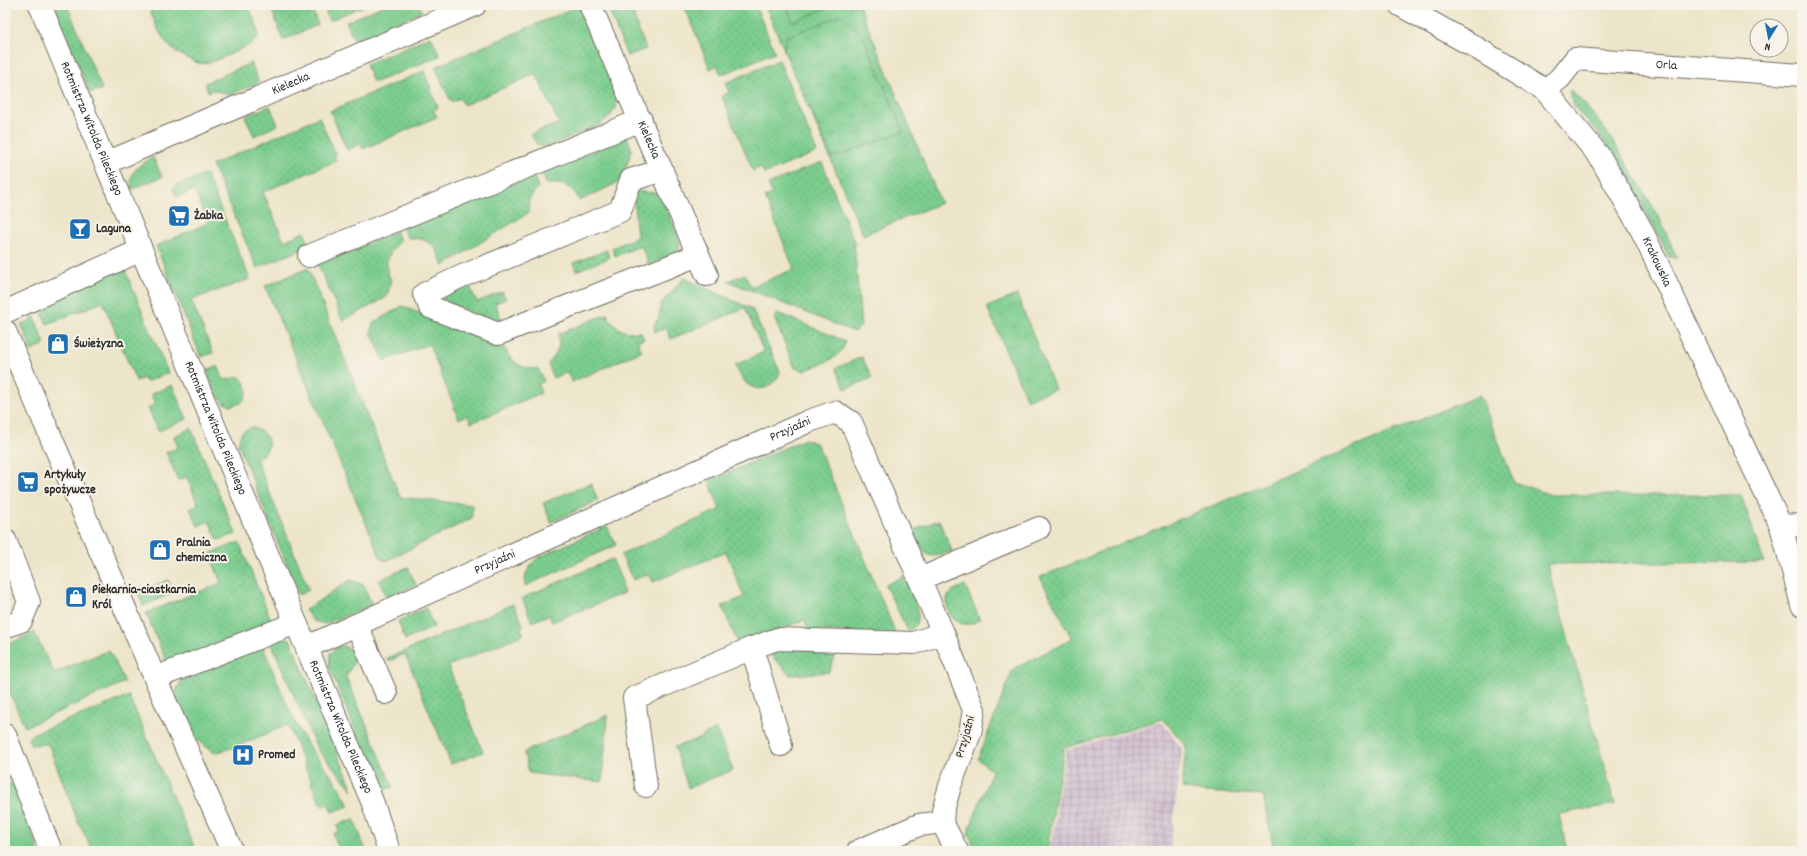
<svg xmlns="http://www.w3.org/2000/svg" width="1807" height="856" viewBox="0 0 1807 856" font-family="Dekko,sans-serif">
	<defs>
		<pattern id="industrial-grid" width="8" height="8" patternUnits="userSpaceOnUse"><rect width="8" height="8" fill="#cfbdcf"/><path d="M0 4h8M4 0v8" fill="none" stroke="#a89aa8"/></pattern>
		<pattern id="grass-dots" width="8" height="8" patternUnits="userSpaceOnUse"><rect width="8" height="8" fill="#7ccd8e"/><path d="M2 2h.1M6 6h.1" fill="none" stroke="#6bb07b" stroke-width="1.8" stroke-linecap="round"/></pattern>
		<pattern id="park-tufts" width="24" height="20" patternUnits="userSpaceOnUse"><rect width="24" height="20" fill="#7ccd8e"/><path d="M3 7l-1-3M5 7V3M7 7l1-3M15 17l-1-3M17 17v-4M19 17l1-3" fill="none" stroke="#6bb07b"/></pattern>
	</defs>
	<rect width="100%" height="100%" fill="#f7f3e8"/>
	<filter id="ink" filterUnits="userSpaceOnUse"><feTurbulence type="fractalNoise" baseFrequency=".025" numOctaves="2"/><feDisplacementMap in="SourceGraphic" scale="8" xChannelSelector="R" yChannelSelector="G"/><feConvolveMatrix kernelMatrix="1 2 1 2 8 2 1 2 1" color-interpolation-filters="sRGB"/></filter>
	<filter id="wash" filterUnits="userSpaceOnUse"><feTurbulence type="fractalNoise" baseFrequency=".012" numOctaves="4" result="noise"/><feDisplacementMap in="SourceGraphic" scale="16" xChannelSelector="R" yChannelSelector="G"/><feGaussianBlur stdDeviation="0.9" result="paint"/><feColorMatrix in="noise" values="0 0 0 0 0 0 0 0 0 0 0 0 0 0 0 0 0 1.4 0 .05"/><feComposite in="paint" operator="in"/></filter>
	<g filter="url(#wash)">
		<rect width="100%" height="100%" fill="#ede5c9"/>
		<path fill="url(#industrial-grid)" d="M1162,722L1182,749L1170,851H1050L1066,750Z"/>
		<g fill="url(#grass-dots)" stroke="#547c5c">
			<path d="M54,5H67L102,89L90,93Z"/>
			<path d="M148,5H248L258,29V38L253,43C238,50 223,59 207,63C201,65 195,62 189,59C163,48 158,30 148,5Z"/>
			<path d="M270,5H311L318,25L283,40Z"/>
			<path d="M323,5H365L329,21Z"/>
			<path d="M385,5H419L422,12L355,41L346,22Z"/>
			<path d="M607,5H657L633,15L646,49L627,56Z"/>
			<path d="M684,5H755L775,52L721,75L717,65L710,69Z"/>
			<path d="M765,5H859L941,203L863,235Z"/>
			<path d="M579,6L585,21L593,29L619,88L616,108L609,117L598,126L546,147L537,145L531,134L559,123L536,74L464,105L460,98L451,102L435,67Z"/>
			<path d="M431,36L440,56L373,83L366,64Z"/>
			<path d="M779,60L817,152L764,174L761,167L753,171L722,96L729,92L725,83Z"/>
			<path d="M251,63L259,82L230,95L214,90L208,92L205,83Z"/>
			<path d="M424,71L438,108L433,110L437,117L363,149L361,144L347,150L330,111Z"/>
			<path d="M1570,90L1582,101L1606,131L1628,165L1659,217L1677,258L1669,257C1648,214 1627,173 1599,134C1590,121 1568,108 1570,90Z"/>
			<path d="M270,106L278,125L254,136L245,116Z"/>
			<path d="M319,117L336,155L334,156L336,161L263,192L284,241L304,232L308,242L307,247L257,268L212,165Z"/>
			<path d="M627,137L632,150L621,181L579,201C573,185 562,183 546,184L542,172Z"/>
			<path d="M153,157L162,177L132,189C128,170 139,166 153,157Z"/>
			<path d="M822,162L854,241L861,326L854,332L728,281L745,274L751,287L794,269L765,197L772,194L768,184Z"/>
			<path d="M206,174L250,279L191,300L213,353L201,357L156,246L208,223L194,190L177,197L173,189L175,186Z"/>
			<path d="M534,176L538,187L529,199L528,213L443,266C436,246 431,238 408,238L401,226Z"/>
			<path d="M633,191L656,193L662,197L680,242L679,250L672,256L649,265L641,246L615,256L612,248L637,237Z"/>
			<path d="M396,231L400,241L391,251L387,261V271L391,281L387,297L343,321L318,265Z"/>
			<path d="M607,250L609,258L576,271L573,263Z"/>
			<path d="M308,268L400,497L472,505V518L386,561L381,559L265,286Z"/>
			<path d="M125,270L168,373L146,382L144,378L136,381L103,302L47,324L42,314L58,295L115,271Z"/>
			<path d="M684,278L752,309L780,372C775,387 760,394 747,384C742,379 738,372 735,365L764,352L745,308L671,339L666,328L655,332L654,325L659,317L661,304Z"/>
			<path d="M468,282L477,302L502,292L506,299L495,303L503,323L497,324L443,300V296Z"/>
			<path d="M402,306L505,349C512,363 521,369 538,369L544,381L538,385L541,393L471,423L467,415L459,419L429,344L384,361L371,332L373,323Z"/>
			<path d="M778,313L845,341C844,359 818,364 804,371L795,368L774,318Z"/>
			<path d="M607,314C616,330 622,333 641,332L644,339L637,341L642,351L572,382L567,372L553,378L548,364C556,355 561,347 558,334Z"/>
			<path d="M34,316L45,344L32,351L21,324L28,322Z"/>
			<path d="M862,357L872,378L845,389L836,368Z"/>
			<path d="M218,366L224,380L240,377C248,386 250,393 241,403L230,406C215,399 212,385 207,370Z"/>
			<path d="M172,385L187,419L158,431L148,408L155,405L151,394Z"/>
			<path d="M1480,395L1514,482L1551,495H1741L1764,562L1547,564L1615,804L1559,814L1567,851H1274L1263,795L1203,792L1182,788L1186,746L1163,719L1064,748L1047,851H976L968,833L992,771L978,759L1013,669L1072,639L1040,577Z"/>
			<path d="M251,427C261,429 274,440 266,451C264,454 259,457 256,459L309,590L299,595L238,444L241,433Z"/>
			<path d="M191,428L236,534L218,540L209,521L198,526L190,509L198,505L187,477L178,480L166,452L178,448L174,436Z"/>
			<path d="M805,439L817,444L894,629V634L808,630L805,620L738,644L722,606L744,597L726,552L653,582L649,574L633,580L621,555L720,509L709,481Z"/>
			<path d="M591,483L598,501L551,522L543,503Z"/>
			<path d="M939,520L952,551C924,562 924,554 914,530Z"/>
			<path d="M607,526L616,545L525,586C524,573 530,564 539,557Z"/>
			<path d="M239,542L272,622L174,661H166L146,613L221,583L210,554Z"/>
			<path d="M612,559L623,584L621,585L624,593L552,622L549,615L532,622L522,598Z"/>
			<path d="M408,567L416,585L387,598L379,580Z"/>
			<path d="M904,576C910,590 930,621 908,631L885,585Z"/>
			<path d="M168,580L173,593L143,606L138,593Z"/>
			<path d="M350,580L364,585L372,605L325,624L313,621L305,610Z"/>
			<path d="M965,585L980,620C975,622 970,625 964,624C951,622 940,603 951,592C954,589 961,587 965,585Z"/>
			<path d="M513,604L524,626L521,628L524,634L448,666L483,752L451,764L405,654L389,661L386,659Z"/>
			<path d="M426,608L434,627L405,640L398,621Z"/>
			<path d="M34,632L54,673L109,650L125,682L25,727L5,683V646Z"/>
			<path d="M284,637L290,639L353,790L317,749L271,642Z"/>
			<path d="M344,646L354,651L357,656L346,677L393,787L381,791L329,667L330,653L338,647Z"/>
			<path d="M263,647C277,679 289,715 308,745C322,765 339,783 349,806L332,812L328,804L321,806L288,725L232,748L214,753L188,732L173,698L182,679Z"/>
			<path d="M778,647L837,651L829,672L790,675L771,656Z"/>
			<path d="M129,696L196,851H93L78,822L48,744L31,745L28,738L32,734Z"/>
			<path d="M608,715L602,782L529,773L524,752Z"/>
			<path d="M716,729L733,770L688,788L675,747L698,739Z"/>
			<path d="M5,780L13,785L39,851H10L5,839Z"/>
			<path d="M354,819L366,851H340L333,834L339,831L337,825Z"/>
		</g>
		<g fill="url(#park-tufts)" stroke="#547c5c">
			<path d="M842,15L863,36L903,131L832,158L784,51L786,37Z"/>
			<path d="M1017,295L1055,389L1027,400L987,307Z"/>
		</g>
		<path fill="#7ccd8e" stroke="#547c5c" d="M786,5H833L793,22Z"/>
	</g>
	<g filter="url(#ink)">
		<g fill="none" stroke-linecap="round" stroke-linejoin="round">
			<g stroke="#6f6c62" stroke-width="24">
				<g id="street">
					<path id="s1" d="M40,5L288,604L372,801L389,851"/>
					<path id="s2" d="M590,5L707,275"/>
					<path id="s3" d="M1400,5L1475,47L1545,90L1600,157L1641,229L1781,526L1802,605"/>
					<path id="s4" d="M1545,90L1560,78L1575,59L1802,75"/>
					<path id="s5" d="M106,163L475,5"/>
					<path d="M662,170L631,180L620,211L460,277L424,294L430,307L498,334L698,255"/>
					<path d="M309,256L641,120"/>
					<path d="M5,312L141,250"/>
					<path d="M5,331L155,678L232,851"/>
					<path d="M1781,526L1802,525"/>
					<path d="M5,540L29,602L21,621L5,627"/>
					<path d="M920,579L1039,528"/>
					<path d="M357,626L386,693"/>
					<path id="s6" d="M307,647L809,421L835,412L851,422L943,633L974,710L970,733L950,786L943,811L942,822L957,851"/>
					<path d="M752,648L781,745"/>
					<path d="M155,678L296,623"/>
					<path d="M5,735L51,851"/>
					<path d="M646,786L634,698L752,648L777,639L914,643L943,633"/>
					<path d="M858,851L919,825L942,822"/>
				</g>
			</g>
			<use href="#street" stroke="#fff" stroke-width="22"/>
		</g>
	</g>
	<defs>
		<g id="supermarket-square" transform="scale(1.15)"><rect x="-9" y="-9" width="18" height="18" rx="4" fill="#1f6fb2" stroke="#f7f3e8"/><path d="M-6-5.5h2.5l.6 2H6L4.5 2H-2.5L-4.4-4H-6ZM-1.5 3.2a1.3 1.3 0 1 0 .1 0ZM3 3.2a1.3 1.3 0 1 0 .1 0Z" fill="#fff"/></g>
		<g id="bar-square" transform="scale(1.15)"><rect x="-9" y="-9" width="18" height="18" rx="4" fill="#1f6fb2" stroke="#f7f3e8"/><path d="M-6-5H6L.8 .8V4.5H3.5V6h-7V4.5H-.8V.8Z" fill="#fff"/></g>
		<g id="shop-square" transform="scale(1.15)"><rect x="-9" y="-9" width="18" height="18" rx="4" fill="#1f6fb2" stroke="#f7f3e8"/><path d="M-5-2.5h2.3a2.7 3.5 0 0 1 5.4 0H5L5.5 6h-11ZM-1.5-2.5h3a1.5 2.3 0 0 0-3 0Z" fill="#fff"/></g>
		<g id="hospital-square" transform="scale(1.15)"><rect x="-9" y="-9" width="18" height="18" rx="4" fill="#1f6fb2" stroke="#f7f3e8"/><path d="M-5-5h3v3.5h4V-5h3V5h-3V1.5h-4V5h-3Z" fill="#fff"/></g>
	</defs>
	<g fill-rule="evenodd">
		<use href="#supermarket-square" x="179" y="216"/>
		<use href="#bar-square" x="80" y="229"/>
		<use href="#shop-square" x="58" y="344"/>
		<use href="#supermarket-square" x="28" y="482"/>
		<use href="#shop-square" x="160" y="550"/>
		<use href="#shop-square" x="76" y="597"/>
		<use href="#hospital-square" x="243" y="755"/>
	</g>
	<g text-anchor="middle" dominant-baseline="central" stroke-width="4" stroke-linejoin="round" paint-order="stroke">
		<g font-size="13" fill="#2b2b2b" stroke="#f7f3e8">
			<text stroke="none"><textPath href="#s4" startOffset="135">Orla</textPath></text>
			<text stroke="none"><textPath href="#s5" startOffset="201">Kielecka</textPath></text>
			<text stroke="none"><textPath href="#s1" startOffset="134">Rotmistrza Witolda Pileckiego</textPath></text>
			<text stroke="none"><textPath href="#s2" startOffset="147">Kielecka</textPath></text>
			<text stroke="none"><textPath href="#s3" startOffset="374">Krakowska</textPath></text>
			<text stroke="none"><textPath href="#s1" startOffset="458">Rotmistrza Witolda Pileckiego</textPath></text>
			<text stroke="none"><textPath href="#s6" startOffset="530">Przyjaźni</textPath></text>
			<text stroke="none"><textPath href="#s6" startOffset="206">Przyjaźni</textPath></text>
			<text stroke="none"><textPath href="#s1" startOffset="782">Rotmistrza Witolda Pileckiego</textPath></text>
			<text transform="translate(966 737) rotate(-74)">Przyjaźni</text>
		</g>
		<g font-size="13" font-weight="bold" fill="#2b2b2b" stroke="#f7f3e8" text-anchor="start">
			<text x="194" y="216">Żabka</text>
			<text x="96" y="229">Laguna</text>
			<text x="74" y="344">Świeżyzna</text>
			<text x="44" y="475">Artykuły<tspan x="44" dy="15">spożywcze</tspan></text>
			<text x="176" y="543">Pralnia<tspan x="176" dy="15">chemiczna</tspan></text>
			<text x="92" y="590">Piekarnia-ciastkarnia<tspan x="92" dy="15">Król</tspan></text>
			<text x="258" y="755">Promed</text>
		</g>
	</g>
	<rect width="1807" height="856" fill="none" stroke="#f7f3e8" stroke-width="20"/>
	<g transform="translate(1769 38) rotate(190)"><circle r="19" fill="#f7f3e8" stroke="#a5a39c"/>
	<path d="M0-3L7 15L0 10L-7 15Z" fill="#1f6fb2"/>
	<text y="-6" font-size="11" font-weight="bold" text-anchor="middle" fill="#2b2b2b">N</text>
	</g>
</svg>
